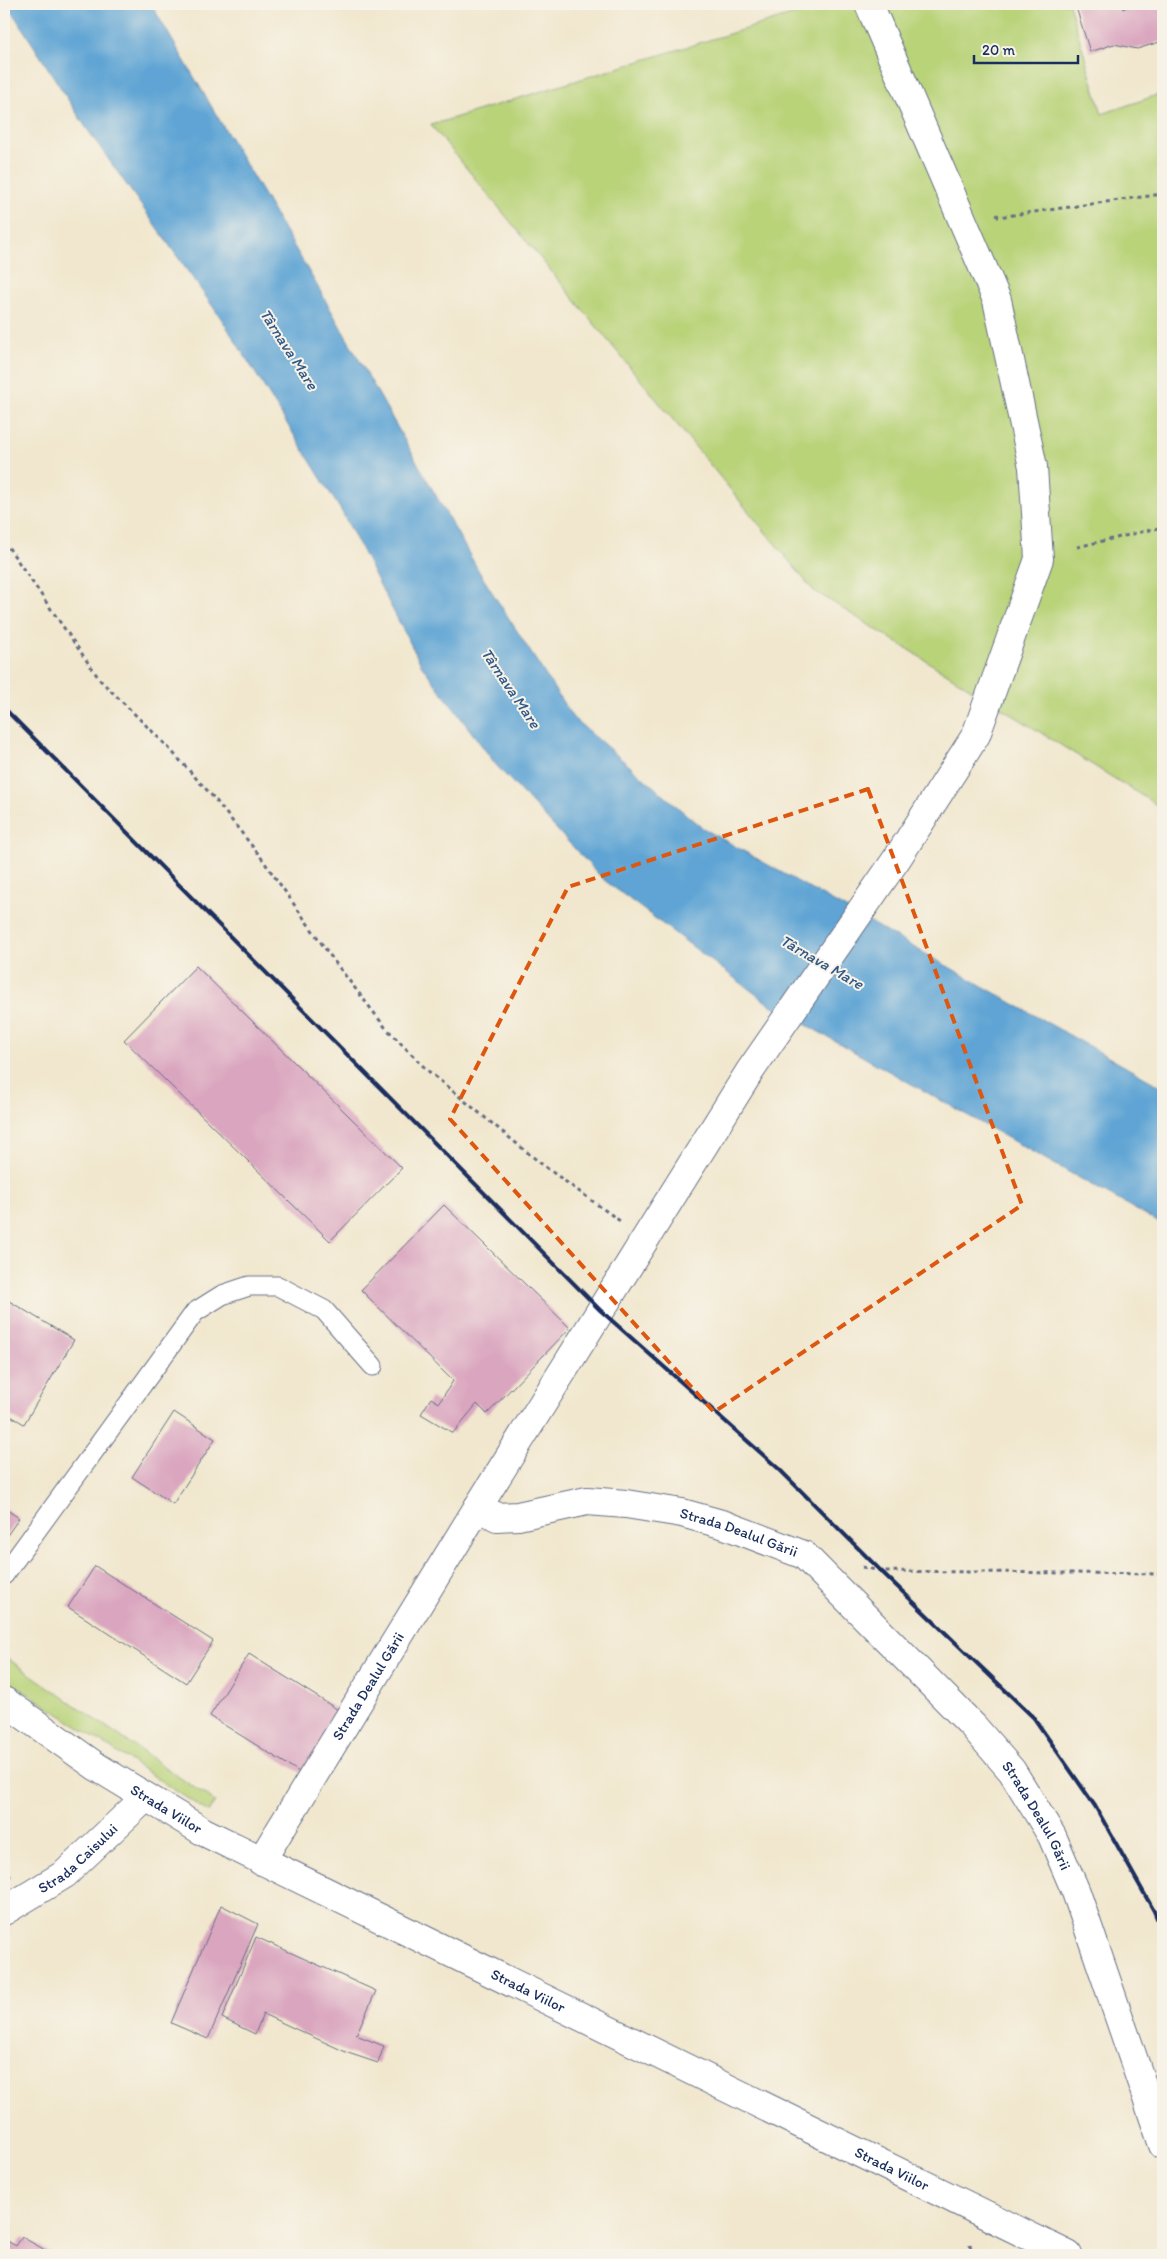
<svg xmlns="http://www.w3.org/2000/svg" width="1167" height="2259" viewBox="0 0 1167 2259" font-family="Itim,sans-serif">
	<rect width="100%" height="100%" fill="#f7f3e8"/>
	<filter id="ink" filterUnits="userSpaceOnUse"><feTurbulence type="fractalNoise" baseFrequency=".02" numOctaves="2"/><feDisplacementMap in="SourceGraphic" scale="10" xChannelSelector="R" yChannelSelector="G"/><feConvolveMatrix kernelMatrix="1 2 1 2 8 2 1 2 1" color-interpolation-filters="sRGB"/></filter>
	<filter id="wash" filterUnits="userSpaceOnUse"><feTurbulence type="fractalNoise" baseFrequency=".0096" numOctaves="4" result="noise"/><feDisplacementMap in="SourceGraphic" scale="20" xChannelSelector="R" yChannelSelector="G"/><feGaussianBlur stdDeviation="1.12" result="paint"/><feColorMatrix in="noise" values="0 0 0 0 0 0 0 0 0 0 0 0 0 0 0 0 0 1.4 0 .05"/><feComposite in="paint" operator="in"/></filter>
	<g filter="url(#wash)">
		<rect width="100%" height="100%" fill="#f1e7ce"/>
		<g fill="#b9d379" stroke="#6a816c">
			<path d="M827,4H1069L1102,114L1163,93V809L813,590L431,125Z"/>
			<path d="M4,1656L215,1802L208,1812L4,1678Z"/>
		</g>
		<path fill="#5ea4d4" stroke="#3c6a99" d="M7,4H151L315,282L481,575L573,718L701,827L1163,1088V1225L769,1004L604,880L497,766L422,666L342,512L223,321L85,126Z"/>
		<g id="blocks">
			<g fill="#daa6bf">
				<path d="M1075,4H1122L1123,9L1132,4H1163V41L1137,49L1114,44L1090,52Z"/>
				<path d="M196,966L402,1168L330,1241L124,1040Z"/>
				<path d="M444,1205L570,1328L487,1414L477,1404L453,1433L421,1414L431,1398L439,1403L453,1381L361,1290Z"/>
				<path d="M4,1298L74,1340L24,1424L4,1412Z"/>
				<path d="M174,1412L215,1439L173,1504L132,1477Z"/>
				<path d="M4,1508L19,1518L4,1540Z"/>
				<path d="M95,1566L213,1641L186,1683L68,1607Z"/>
				<path d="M249,1654L343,1713L304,1775L210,1716Z"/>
				<path d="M4,1870L11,1876L4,1885Z"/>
				<path d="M221,1905L258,1924L208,2039L171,2023Z"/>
				<path d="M256,1937L376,1991L356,2035L384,2046L378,2063L348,2053L263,2014L255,2034L222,2018Z"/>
				<path d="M22,2237L54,2255H4V2239L16,2246Z"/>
			</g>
		</g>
	</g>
	<g filter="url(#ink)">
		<use href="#blocks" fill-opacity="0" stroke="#666f85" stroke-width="1"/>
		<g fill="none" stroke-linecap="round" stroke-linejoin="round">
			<g stroke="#666f85" stroke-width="21">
				<path id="lane" d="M4,1575L195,1312L222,1295L249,1286H278L324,1310L373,1366"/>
			</g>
			<g stroke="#666f85" stroke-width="30">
				<g id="street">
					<path id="s1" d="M478,1507L497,1517L518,1516L587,1501L626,1504L682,1513L725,1525L804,1555L973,1726L1012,1771L1052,1836L1076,1892L1163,2145"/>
					<path id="s2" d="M261,1861L478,1507L750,1071L898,857L976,735L1039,559L1033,467L997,300L869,4"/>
					<path id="s3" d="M4,1911L65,1874L146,1797"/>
				</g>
			</g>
			<g stroke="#666f85" stroke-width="30">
				<g id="secondary">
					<path id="s4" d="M4,1701L97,1767L204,1832L1068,2255"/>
				</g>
			</g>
			<g stroke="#666f85" stroke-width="3" stroke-dasharray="4 4" stroke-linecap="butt">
				<path d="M997,214L998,217L1163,194"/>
				<path d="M4,541L100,680L166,745L214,798L260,856L334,961L385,1027L427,1070L544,1166L620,1221"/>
				<path d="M1077,547L1163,527"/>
				<path d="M862,1567L881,1571L1163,1574"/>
				<path d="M970,2244L972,2255"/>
			</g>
			<use href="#lane" stroke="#fff" stroke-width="19"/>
			<use href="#street" stroke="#fff" stroke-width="28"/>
			<use href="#secondary" stroke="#fff" stroke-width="28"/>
			<path stroke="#1b2f5e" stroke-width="4" d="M4,708L600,1310L779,1469L881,1571L1034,1718L1095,1806L1154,1911L1163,1933"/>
		</g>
	</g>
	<path fill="none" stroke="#de5710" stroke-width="4" stroke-dasharray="10 6" stroke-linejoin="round" d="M868,789L1022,1205L714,1412L450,1119L568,887Z"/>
	<g text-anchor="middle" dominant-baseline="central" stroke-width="4" stroke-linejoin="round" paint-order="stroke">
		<g font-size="15" fill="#1b2f5e" stroke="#f7f3e8">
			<text stroke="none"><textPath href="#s1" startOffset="269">Strada Dealul Gării</textPath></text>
			<text stroke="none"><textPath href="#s2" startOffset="205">Strada Dealul Gării</textPath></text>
			<text stroke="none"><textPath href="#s4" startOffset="195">Strada Viilor</textPath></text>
			<text stroke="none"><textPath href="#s1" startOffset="689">Strada Dealul Gării</textPath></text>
			<text stroke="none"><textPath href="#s3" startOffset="91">Strada Caisului</textPath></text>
			<text stroke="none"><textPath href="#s4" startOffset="600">Strada Viilor</textPath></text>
			<text stroke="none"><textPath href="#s4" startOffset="1005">Strada Viilor</textPath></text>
		</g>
		<g font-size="16" font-style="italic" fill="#325887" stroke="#f7f3e8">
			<text transform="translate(289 349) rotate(57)">Târnava Mare</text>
			<text transform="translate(511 688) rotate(56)">Târnava Mare</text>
			<text transform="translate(822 962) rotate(30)">Târnava Mare</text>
		</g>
	</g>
	<rect width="1167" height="2259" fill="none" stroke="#f7f3e8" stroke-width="20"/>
	<path d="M974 55v8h104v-8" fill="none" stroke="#1b2f5e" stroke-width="2.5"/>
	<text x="982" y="55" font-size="15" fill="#1b2f5e" stroke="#f7f3e8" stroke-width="4" paint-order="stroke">20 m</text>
</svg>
